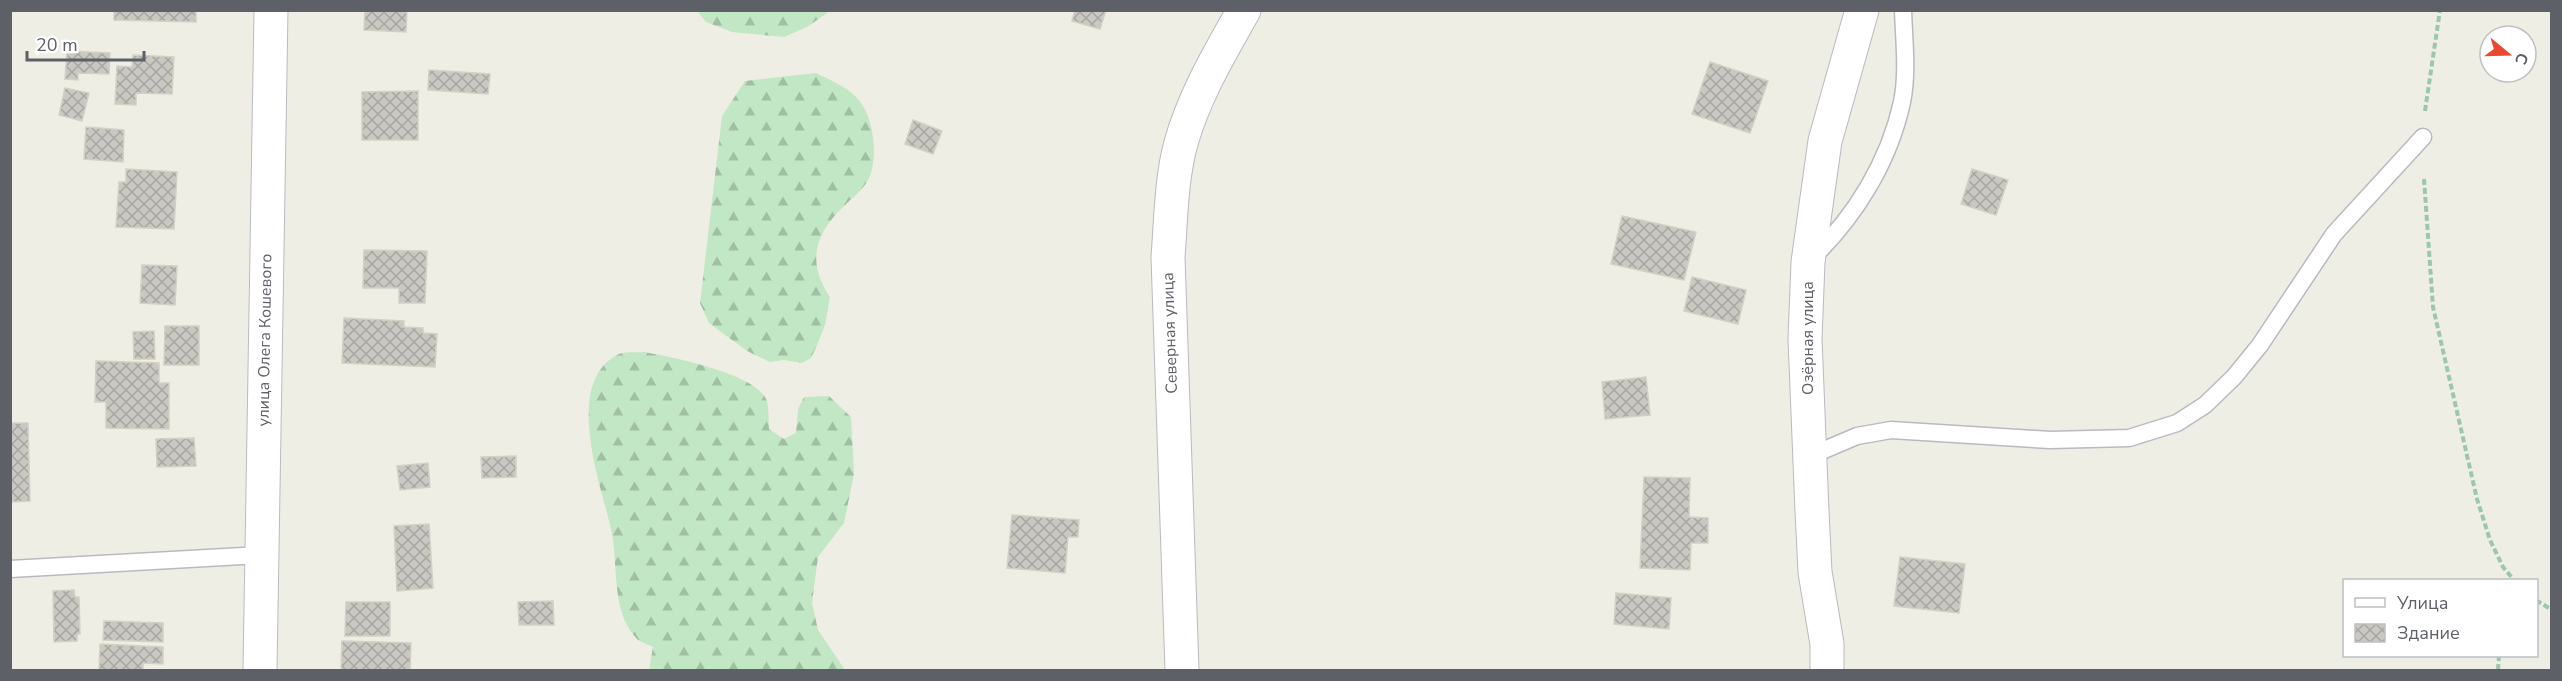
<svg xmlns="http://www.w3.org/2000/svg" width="2562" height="681" viewBox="0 0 2562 681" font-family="'Nunito Sans',sans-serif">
	<defs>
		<pattern id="forest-firs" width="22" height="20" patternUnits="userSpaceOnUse" patternTransform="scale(1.5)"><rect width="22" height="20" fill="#c2e7c4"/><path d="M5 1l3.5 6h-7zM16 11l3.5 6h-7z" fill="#a1bfa3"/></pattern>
		<pattern id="building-cross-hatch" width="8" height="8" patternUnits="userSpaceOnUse" patternTransform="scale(1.5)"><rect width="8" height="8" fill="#cac8c2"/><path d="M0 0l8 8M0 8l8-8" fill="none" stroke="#a7a6a1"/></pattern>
	</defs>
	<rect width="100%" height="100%" fill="#efeee5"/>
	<g fill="url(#forest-firs)">
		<path d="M697,11H830L807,27L784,37L732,32L706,22Z"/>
		<path d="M816,73C830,80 848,87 859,100C874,118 879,159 868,180C862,191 852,198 843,207C814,235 807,263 830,297L825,325L817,345L811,358L802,363L784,360L770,362L747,351L709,323L700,303L722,116L745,81Z"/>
		<path d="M644,352C672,357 751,373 765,397C770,405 768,420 769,429L784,439L796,433L798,409L804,397L829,396L851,417L854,474L844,523L818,557L812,603L818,630L845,670H649L653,647C648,644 640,642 637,639C610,611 619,564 611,529C601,485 563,384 617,355C624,351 636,353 644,352Z"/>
	</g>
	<g fill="url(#building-cross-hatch)" stroke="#d4d0c3" stroke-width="1.5">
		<path d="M114,10H196V22L114,20Z"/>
		<path d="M365,10H407L406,32L364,30Z"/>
		<path d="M1075,10H1106L1100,29L1072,21Z"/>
		<path d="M67,51L110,53L109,74L78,73V80L65,79Z"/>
		<path d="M133,55L174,57L172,94L136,93V105L115,104L117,66L132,67Z"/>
		<path d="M1710,62L1768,81L1750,133L1692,114Z"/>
		<path d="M429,70L490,74L488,94L428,90Z"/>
		<path d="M65,88L89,93L82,121L59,115Z"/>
		<path d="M418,91V140H362V92Z"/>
		<path d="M913,120L942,131L933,154L905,144Z"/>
		<path d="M86,127L124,130L123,162L84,159Z"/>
		<path d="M126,169L177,172L174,229L116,227L119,182H126Z"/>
		<path d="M1972,169L2008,180L1996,215L1961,204Z"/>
		<path d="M1622,216L1696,232L1684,280L1611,264Z"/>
		<path d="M364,250L427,251L425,303H399V288H363Z"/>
		<path d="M142,265L177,266L175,305L140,303Z"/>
		<path d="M1692,277L1746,290L1738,324L1684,311Z"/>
		<path d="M344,318L404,321V327L423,328V333L437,334L435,367L342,363Z"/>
		<path d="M165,326H199V365H164Z"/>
		<path d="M154,331L155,359H134L133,332Z"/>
		<path d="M96,361L159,363V383H169V429L106,428V402H95Z"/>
		<path d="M1646,377L1650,415L1605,419L1602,382Z"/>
		<path d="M10,423H28L30,501L10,502Z"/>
		<path d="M194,438L196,466L157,467L156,439Z"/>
		<path d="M516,456V477L482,478L481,457Z"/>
		<path d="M428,463L430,487L400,490L397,466Z"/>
		<path d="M1644,477L1690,478L1689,517L1708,518V543H1691L1690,570L1640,568Z"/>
		<path d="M1012,515L1079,520L1078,537H1068L1065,573L1007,568Z"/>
		<path d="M429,524L433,588L397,591L394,526Z"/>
		<path d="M1900,557L1965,564L1959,613L1894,606Z"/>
		<path d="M74,590L75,597H79L80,634H77V641L54,642L53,591Z"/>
		<path d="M1616,593L1671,598L1669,629L1614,624Z"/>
		<path d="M553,601L554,625H519L518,602Z"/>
		<path d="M346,602H390V636H345Z"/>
		<path d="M104,621L163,623V642L103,640Z"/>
		<path d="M342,641L411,643L410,670H341Z"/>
		<path d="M100,644L163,647V664L143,663V670H99Z"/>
	</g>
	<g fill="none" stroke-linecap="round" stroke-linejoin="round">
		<g stroke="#b8babf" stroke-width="19">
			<g id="lane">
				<path d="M1811,259C1855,217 1889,162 1902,102C1908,73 1904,40 1903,10"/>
				<path d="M1810,456L1857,436L1891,430L2050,440L2129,438L2177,423L2205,405L2234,377L2260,345L2334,234L2423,137"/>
				<path d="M10,569L261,555"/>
			</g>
		</g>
		<g stroke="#b8babf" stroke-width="35">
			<g id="street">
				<path d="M1182,670L1168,257C1171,220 1171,179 1181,143C1194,96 1220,53 1244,10"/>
				<path d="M1827,670V644L1815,572L1812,511L1805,339L1808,262L1825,141L1862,10"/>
			</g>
		</g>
		<g stroke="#b8bbc1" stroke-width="35">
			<path id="secondary" d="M260,670L271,10"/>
		</g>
		<g stroke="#9bc8aa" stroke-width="4" stroke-dasharray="6 3" stroke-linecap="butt">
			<path d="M2425,111L2440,10"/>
			<path d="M2424,179L2433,307L2477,499L2490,540L2503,567L2514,580"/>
			<path d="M2536,600L2552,610"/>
			<path d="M2498,670L2499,656"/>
		</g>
		<use href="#lane" stroke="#fff" stroke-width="16"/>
		<use href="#street" stroke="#fff" stroke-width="33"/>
		<use href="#secondary" stroke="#fff" stroke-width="33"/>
	</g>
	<g text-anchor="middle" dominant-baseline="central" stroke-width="6" stroke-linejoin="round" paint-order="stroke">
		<g font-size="16" fill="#5d6066" stroke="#fff">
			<text transform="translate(1170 333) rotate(-92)">Северная улица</text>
			<text transform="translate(1808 338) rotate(-90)">Озёрная улица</text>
			<text transform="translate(265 340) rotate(-89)">улица Олега Кошевого</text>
		</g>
	</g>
	<rect width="2562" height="681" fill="none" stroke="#5d6066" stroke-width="24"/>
	<rect x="2343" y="579" width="195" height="78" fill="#ffffff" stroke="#bebfc2" stroke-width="1.5"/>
	<rect x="2355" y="598" width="30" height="9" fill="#ffffff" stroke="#bebfc2" stroke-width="1.5"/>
	<text x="2397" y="609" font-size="18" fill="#5d6066">Улица</text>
	<rect x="2355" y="624" width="30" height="18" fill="url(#building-cross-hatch)" stroke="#bebfc2" stroke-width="1.5"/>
	<text x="2397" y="639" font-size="18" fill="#5d6066">Здание</text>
	<g transform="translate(2508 54) rotate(109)"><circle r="28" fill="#ffffff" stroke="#bebfc2" stroke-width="1.5"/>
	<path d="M0-4.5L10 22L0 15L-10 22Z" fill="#ea4831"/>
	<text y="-9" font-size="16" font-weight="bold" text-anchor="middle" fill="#5d6066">С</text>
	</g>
	<path d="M27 51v9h117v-9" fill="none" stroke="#5d6066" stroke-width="3"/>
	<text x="36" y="51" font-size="18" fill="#5d6066" stroke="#ffffff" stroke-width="4.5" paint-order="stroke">20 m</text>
</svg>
